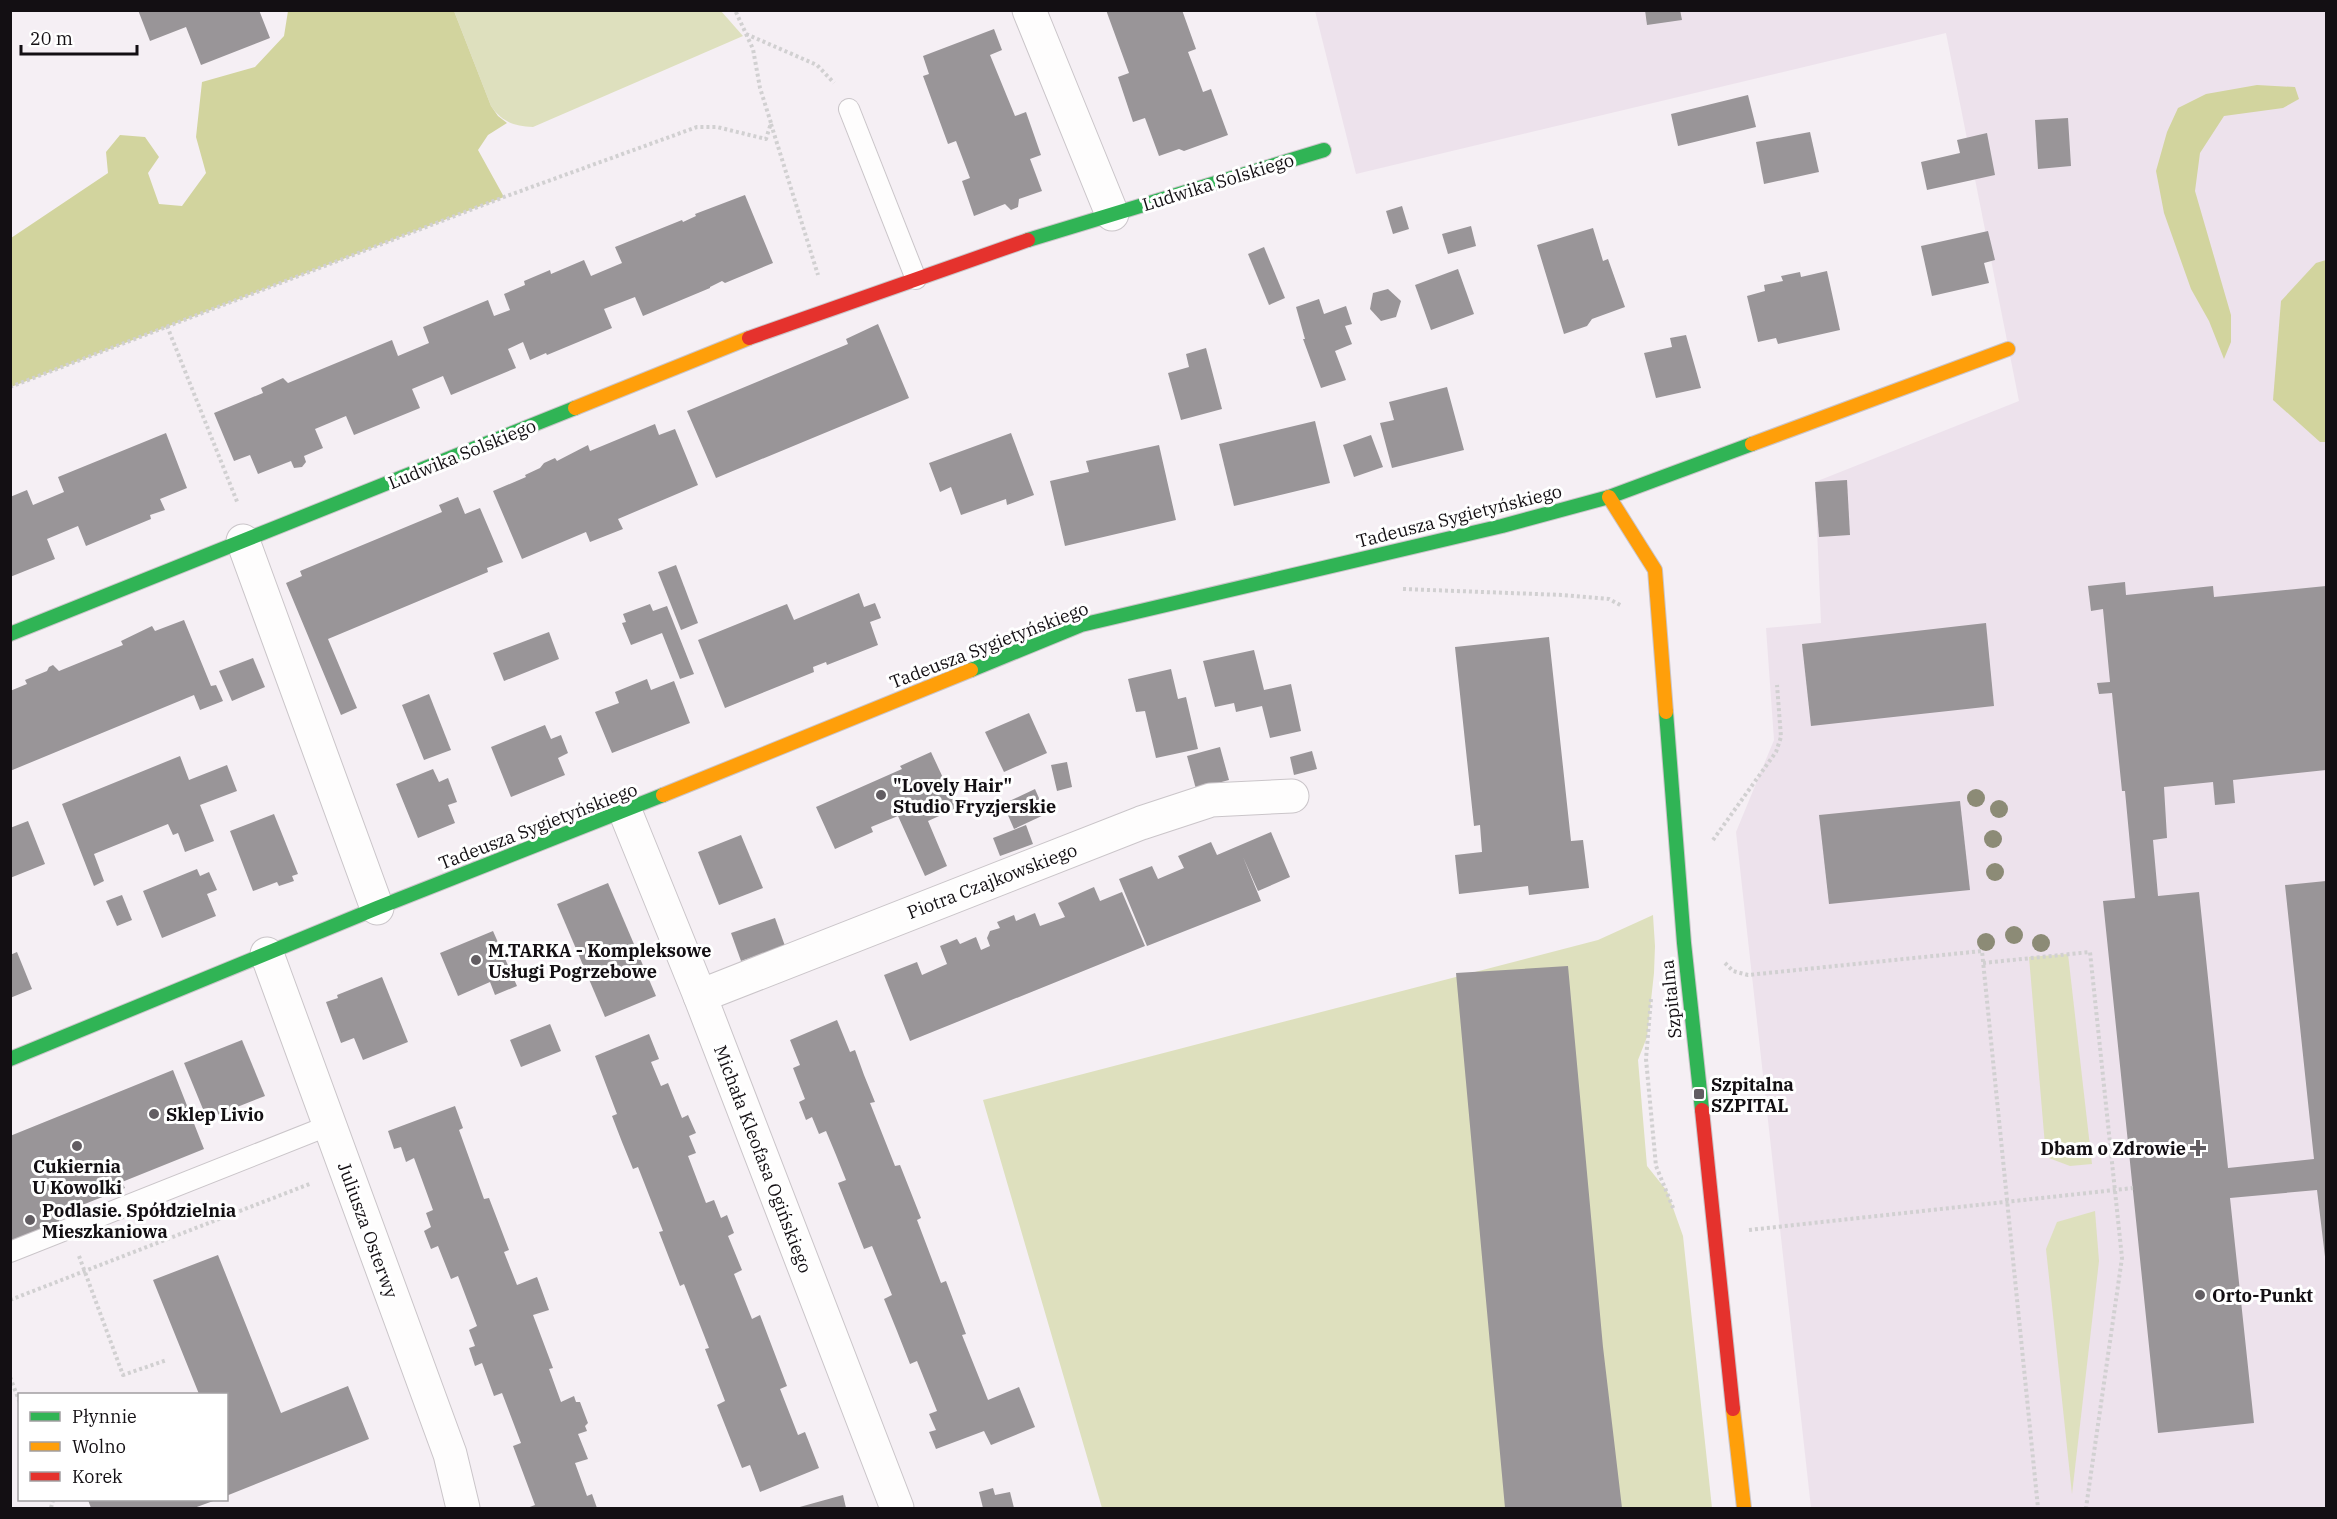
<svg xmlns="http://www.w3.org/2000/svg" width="2337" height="1519" viewBox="0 0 2337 1519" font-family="'IBM Plex Serif',serif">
	<rect width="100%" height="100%" fill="#f5eff4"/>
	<path fill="#ede2ec" d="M1315,11H2326V1508H1811L1736,832L1774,740L1766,628L1821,623L1815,482L2019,401L1946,33L1356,174Z"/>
	<g fill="#dee0be">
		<path d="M454,11H721L743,36L533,127C514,126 502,122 491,106Z"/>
		<path d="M1653,915L1655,946L1654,973L1647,1037L1638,1060L1647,1166L1667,1191L1683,1236L1712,1508H1102L983,1100L1598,940Z"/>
		<path d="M2068,954L2092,1164L2070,1166L2046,1157L2029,957Z"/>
		<path d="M2095,1211L2099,1261L2072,1494L2046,1249L2057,1222Z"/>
	</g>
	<g fill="#d2d49e">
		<path d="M288,11H454L491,106L498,116L507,123L488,135L478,150L504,197L11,387V238L108,173L106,152L120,135L145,137L159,157L148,173L159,204L182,206L206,173L196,137L202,82L255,67L284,36Z"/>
		<path d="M2257,85L2295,87L2299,99L2283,108L2224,116L2200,153L2195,191L2231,315V342L2224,359L2209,321L2191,289L2164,213L2156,171L2167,132L2178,108L2206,94Z"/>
		<path d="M2326,260V442H2320L2273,400L2281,301L2316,263Z"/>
	</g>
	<g fill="#999598">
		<path d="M138,10H259L270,38L201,65L186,27L150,41Z"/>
		<path d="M1106,10H1182L1196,49L1188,52L1196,73L1203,92L1211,89L1228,135L1184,151L1179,149L1159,156L1145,118L1133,122L1118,77L1129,73Z"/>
		<path d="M1645,10H1680L1682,20L1647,25Z"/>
		<path d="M994,29L1002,50L990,55L1015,116L1026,112L1041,155L1030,159L1042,191L1019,199L1018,207L1011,210L1005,204L974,216L962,181L970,178L956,141L948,144L923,76L929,74L923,56Z"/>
		<path d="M1748,95L1756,127L1678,146L1671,114Z"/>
		<path d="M2068,118L2071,166L2038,169L2035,120Z"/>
		<path d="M1810,132L1819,172L1764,184L1756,142Z"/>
		<path d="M1987,133L1995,175L1927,190L1921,162L1960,153L1957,140Z"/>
		<path d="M745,195L773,263L725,283L722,281L710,287V288L643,316L635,297L604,309L612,328L547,355L546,353L530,360L523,342L508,349L516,368L451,395L443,376L412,389L420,408L354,435L346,416L315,429L323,448L304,456L306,462L302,467L294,468L291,461L258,474L250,455L234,461L214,413L263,393L261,388L283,378L288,383L392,340L398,356L429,343L423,327L488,300L494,316L510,310L504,294L525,285L524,281L550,270L551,274L584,260L591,276L622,263L615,247L682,220L683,222L696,216L695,214Z"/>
		<path d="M1402,206L1409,229L1393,234L1386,211Z"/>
		<path d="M1471,226L1476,246L1448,254L1442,234Z"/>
		<path d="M1593,228L1603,261L1608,259L1625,307L1592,319L1587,326L1564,334L1537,245Z"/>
		<path d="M1988,231L1995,260L1984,263L1989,283L1932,296L1921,246Z"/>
		<path d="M1264,247L1285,298L1269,305L1248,254Z"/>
		<path d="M1458,269L1474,314L1431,330L1415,285Z"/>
		<path d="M1827,271L1840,330L1778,344L1776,338L1758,342L1747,296L1765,291L1764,285L1783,281L1781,276L1800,272L1801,277Z"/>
		<path d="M1388,289L1401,301L1396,317L1381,321L1370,309L1373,293Z"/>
		<path d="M1319,299L1324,314L1346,306L1352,324L1345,326L1352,344L1335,351L1346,380L1321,388L1303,339H1305L1296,307Z"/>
		<path d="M878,324L909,398L716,478L687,411L848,344L846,339Z"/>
		<path d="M1686,335L1701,388L1656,398L1644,353L1672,347L1670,338Z"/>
		<path d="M1206,348L1222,409L1181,420L1168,373L1189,367L1186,354Z"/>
		<path d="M1447,387L1464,450L1392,468L1380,423L1394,420L1389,402Z"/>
		<path d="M1315,421L1330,483L1234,506L1219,444Z"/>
		<path d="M655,424L659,435L675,429L698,485L618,519L623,529L590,542L586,532L522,559L493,491L526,477L525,475L540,468L544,463L555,458L557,461L588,445L590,451Z"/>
		<path d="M166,433L187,488L160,499L165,510L150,515L151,519L86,546L78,526L47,539L55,559L10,577V497L27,490L33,505L64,492L58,477Z"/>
		<path d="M1011,433L1034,495L1007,505L1006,499L961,515L951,487L940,492L929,463Z"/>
		<path d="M1371,435L1383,467L1354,477L1343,445Z"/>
		<path d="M1159,445L1176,520L1065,546L1050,481L1089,472L1086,461Z"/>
		<path d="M1847,480L1850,535L1819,537L1815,482Z"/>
		<path d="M458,497L465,514L480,508L503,562L487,568L488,572L328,639L357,708L341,715L286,583L302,576L300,571L442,512L439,505Z"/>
		<path d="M676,565L698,623L681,630L658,572Z"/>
		<path d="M2125,582L2126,595L2213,586L2214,597L2326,586V770L2233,780L2235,803L2215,805L2213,782L2164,787L2167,838L2153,840L2158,896L2199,892L2228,1168L2314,1159L2285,885L2326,881V1265L2317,1190L2230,1198L2254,1423L2158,1433L2103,901L2135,898L2125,791H2122L2112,693L2099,694L2097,683L2110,682L2103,609L2091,611L2088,586Z"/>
		<path d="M859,593L864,607L875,603L881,618L870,622L878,645L827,665L826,662L813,667L814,672L725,708L698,640L787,604L794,620Z"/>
		<path d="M650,604L653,611L667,606L694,674L680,679L662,633L631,645L622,623L626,622L623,614Z"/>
		<path d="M184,620L211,686L216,685L223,701L200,710L194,695L10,771V691L27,684L25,680L47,671L49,667L53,665L59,671L123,645L121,641L152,626L155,631Z"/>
		<path d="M1986,623L1994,706L1811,726L1802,644Z"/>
		<path d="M549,632L559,659L504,681L493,653Z"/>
		<path d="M1549,637L1571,841L1583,840L1589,888L1529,895L1528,886L1459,894L1455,855L1482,852L1480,825L1474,826L1455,647Z"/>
		<path d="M1254,650L1264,690L1291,684L1301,731L1270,738L1262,706L1236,712L1234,703L1215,707L1203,661Z"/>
		<path d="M253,658L265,687L232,701L219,671Z"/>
		<path d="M1171,669L1178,699L1186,697L1198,749L1156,758L1145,711L1136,712L1128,679Z"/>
		<path d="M647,679L651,690L674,681L690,723L612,753L595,712L619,703L615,692Z"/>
		<path d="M429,694L451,750L424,760L402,705Z"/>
		<path d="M1029,713L1047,753L1004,772L985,732Z"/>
		<path d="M545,725L551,739L561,735L568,753L558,758L565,775L511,797L491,747Z"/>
		<path d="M1220,747L1229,780L1196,789L1187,756Z"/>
		<path d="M1312,751L1317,769L1294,775L1290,757Z"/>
		<path d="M931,752L957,808L928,821L947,866L925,876L898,816L871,827L873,832L835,849L816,807L902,769L900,766Z"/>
		<path d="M180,756L189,780L227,765L237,791L200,805L214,841L185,852L178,833L173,835L168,824L94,854L104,881L94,886L62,804Z"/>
		<path d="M1067,762L1072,787L1057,791L1051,765Z"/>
		<path d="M433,769L439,782L448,778L457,802L448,805L455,823L418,838L396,784Z"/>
		<path d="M1035,789L1046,814L1014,829L1003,804Z"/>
		<path d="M1960,801L1970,890L1829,904L1819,815Z"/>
		<path d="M274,814L298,874L292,876L294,881L279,886L277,882L253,891L230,831Z"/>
		<path d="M28,821L45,864L10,878V828Z"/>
		<path d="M1026,825L1033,844L1000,856L993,838Z"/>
		<path d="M1271,832L1290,877L1258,891L1243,857L1261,901L1147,946L1119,879L1152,866L1158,879L1184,868L1178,856L1211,842L1217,855Z"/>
		<path d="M741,835L763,888L719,905L698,852Z"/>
		<path d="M197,869L200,876L209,872L217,890L207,894L216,916L162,938L143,891Z"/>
		<path d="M608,883L656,996L605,1017L557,904Z"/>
		<path d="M1094,887L1100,901L1122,892L1145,946L910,1041L884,975L917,962L922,975L947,964L940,946L957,939L960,944L976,937L981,950L990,946L987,938L990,931L1000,928L997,922L1014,915L1016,921L1035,913L1040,926L1065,917L1058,903Z"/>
		<path d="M122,895L132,920L117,926L106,901Z"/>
		<path d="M775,918L785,946L741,961L731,933Z"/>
		<path d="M493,931L517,986L495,995L490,982L458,996L440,953Z"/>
		<path d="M17,952L32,989L10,998V955Z"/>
		<path d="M1568,966L1603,1347L1622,1508H1505L1456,973Z"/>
		<path d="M382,977L408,1042L363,1060L354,1038L341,1043L326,1002L338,998L337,995Z"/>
		<path d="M837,1020L850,1052L855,1050L864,1075L875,1102L870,1103L895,1166L900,1165L921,1218L917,1220L941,1283L946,1281L966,1334L962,1335L988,1400L1019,1387L1035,1427L991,1445L984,1431L936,1449L929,1432L936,1430L929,1414L937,1411L917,1361L910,1364L897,1331L884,1299L892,1295L872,1246L864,1249L838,1183L846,1180L836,1155L826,1131L819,1134L812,1117L806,1120L799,1102L805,1099L793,1068L800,1065L790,1040Z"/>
		<path d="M550,1024L561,1051L521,1067L510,1040Z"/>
		<path d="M649,1034L659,1059L651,1062L661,1086L668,1083L682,1118L688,1115L696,1133L689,1136L696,1153L688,1156L706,1203L714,1200L721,1218L727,1215L734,1233L728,1236L742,1270L734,1274L752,1319L760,1315L787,1386L780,1389L798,1435L805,1432L819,1468L760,1492L750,1465L742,1468L717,1405L725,1401L705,1349L709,1348L684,1284L680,1286L659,1232L663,1231L638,1167L633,1169L622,1142L612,1116L617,1114L595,1056Z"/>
		<path d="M242,1040L265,1096L207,1119L184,1063Z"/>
		<path d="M173,1070L204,1149L122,1182L125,1188L57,1215L60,1222L10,1241V1136Z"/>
		<path d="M455,1106L463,1128L459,1130L484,1199L489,1198L509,1250L504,1252L517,1285L537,1277L549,1310L533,1315L553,1368L549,1369L561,1402L574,1396L576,1402H580L588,1423L585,1426L587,1431L578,1434L588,1459L575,1463L587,1496L592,1494L597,1508H527L535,1505L513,1446L521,1443L502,1393L494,1396L482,1363L475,1366L469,1348L475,1346L469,1330L477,1326L458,1276L451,1279L438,1246L431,1249L424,1231L431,1227L426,1213L433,1210L414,1158L406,1162L401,1147L394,1149L388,1131Z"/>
		<path d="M218,1255L281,1413L348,1386L369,1439L226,1496V1394H199L153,1280Z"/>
		<path d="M993,1488L995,1495L1010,1492L1014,1508H983L979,1492Z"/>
		<path d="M843,1495L846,1508H796Z"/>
		<path d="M88,1500H216L194,1508H91Z"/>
	</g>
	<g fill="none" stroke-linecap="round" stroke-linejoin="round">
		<g stroke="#cac5c9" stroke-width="22">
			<g id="lane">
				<path d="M849,109L916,279"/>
				<path d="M10,1252L330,1125"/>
			</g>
		</g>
		<g stroke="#cac5c9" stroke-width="35">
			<g id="street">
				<path d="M1029,10L1112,214"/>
				<path d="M243,541L377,908"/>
				<path d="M625,811L700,996L897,1508"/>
				<path d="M267,954L450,1454L463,1508"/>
				<path d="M700,996L1141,823L1211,800L1292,796"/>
			</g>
		</g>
		<g stroke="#cac5c9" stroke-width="16">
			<g id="fast">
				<path d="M1028,240L1324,150"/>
				<path d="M10,634L575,408"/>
				<path d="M971,670L1081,625L1502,526L1609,497L1752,444"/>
				<path d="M1666,712L1684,943L1702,1110"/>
				<path d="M10,1059L377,908L663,795"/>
			</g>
		</g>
		<g stroke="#cac5c9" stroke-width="16">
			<g id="slow">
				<path d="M575,408L749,338"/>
				<path d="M1752,444L2008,349"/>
				<path d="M1609,497L1655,570L1666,712"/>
				<path d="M663,795L971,670"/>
				<path d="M1733,1409L1744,1508"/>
			</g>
		</g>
		<g stroke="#cac5c9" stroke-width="16">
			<g id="jam">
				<path d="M749,338L1028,240"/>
				<path d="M1702,1110L1733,1409"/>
			</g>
		</g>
		<g stroke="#d1d0d1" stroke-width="4" stroke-dasharray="3 3" stroke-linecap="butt">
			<path d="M746,34L817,65L834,83"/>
			<path d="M771,124L818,275"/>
			<path d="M167,326L238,504"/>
			<path d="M10,387L504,197L697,127H717L766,139L771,123L760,88L753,49L735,10"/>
			<path d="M1403,589L1563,595L1609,599L1622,606"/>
			<path d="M1713,840L1776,752L1781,737L1777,685"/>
			<path d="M1725,963L1733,971L1748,975L1982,951L2038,1508"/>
			<path d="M1983,963L2090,952L2122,1258L2086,1508"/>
			<path d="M1651,999L1646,1059L1656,1166L1674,1210"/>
			<path d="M1749,1230L2133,1188"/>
			<path d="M79,1256L123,1375L167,1360"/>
			<path d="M10,1300L312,1183"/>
			<path d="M10,1377L20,1403"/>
			<path d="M51,1508L53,1500"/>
		</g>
		<use href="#lane" stroke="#fefdfd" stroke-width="20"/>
		<use href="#street" stroke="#fefdfd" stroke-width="33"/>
		<use href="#fast" stroke="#30b455" stroke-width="14"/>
		<use href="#slow" stroke="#ff9f0a" stroke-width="14"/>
		<use href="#jam" stroke="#e5322d" stroke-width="14"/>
	</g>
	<g fill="#8c8b76">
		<circle cx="1976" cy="798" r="9"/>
		<circle cx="1999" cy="809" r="9"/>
		<circle cx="1993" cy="839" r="9"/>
		<circle cx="1995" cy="872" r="9"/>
		<circle cx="2014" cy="935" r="9"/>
		<circle cx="1986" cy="942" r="9"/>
		<circle cx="2041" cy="943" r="9"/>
	</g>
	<g fill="#625d62" stroke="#fff" stroke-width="2">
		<circle cx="881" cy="795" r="6"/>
		<circle cx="476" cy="960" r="6"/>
		<rect x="1693" y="1088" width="12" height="12" rx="3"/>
		<circle cx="154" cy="1114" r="6"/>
		<circle cx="77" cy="1146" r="6"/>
		<path d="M2195 1139h6v6h6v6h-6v6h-6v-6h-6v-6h6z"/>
		<circle cx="30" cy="1220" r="6"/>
		<circle cx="2200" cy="1295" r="6"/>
	</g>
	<g text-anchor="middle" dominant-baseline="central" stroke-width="6" stroke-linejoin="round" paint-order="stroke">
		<g font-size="18" fill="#130f13" stroke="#fff">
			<text transform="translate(1218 182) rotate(-17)">Ludwika Solskiego</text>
			<text transform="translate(462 454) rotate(-22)">Ludwika Solskiego</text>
			<text transform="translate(1459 516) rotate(-14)">Tadeusza Sygietyńskiego</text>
			<text transform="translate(989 645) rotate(-21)">Tadeusza Sygietyńskiego</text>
			<text transform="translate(538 826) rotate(-21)">Tadeusza Sygietyńskiego</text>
			<text transform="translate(992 881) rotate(-21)">Piotra Czajkowskiego</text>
			<text transform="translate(1671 999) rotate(-96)">Szpitalna</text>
			<text transform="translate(763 1159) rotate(69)">Michała Kleofasa Ogińskiego</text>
			<text transform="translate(368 1230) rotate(70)">Juliusza Osterwy</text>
		</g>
		<g font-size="18" font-weight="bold" fill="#130f13" stroke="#fff" text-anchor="start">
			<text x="893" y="785">"Lovely Hair"<tspan x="893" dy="21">Studio Fryzjerskie</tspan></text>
			<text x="488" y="950">M.TARKA - Kompleksowe<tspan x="488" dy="21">Usługi Pogrzebowe</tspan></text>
			<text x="1711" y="1084">Szpitalna<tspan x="1711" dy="21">SZPITAL</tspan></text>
			<text x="166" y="1114">Sklep Livio</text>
			<text x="2186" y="1148" text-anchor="end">Dbam o Zdrowie</text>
			<text x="77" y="1166" text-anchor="middle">Cukiernia<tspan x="77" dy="21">U Kowolki</tspan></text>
			<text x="42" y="1210">Podlasie. Spółdzielnia<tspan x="42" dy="21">Mieszkaniowa</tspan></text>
			<text x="2212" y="1295">Orto-Punkt</text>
		</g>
	</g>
	<rect width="2337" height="1519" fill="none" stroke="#130f13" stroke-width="24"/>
	<rect x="18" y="1393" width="210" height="108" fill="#ffffff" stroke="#a19fa1" stroke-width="1.5"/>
	<rect x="30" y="1412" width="30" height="9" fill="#30b455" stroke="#a19fa1" stroke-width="1.5"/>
	<text x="72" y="1423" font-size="18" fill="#130f13">Płynnie</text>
	<rect x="30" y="1442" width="30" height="9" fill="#ff9f0a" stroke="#a19fa1" stroke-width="1.5"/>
	<text x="72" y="1453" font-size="18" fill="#130f13">Wolno</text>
	<rect x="30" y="1472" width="30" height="9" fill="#e5322d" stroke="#a19fa1" stroke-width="1.5"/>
	<text x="72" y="1483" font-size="18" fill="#130f13">Korek</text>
	<path d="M21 45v9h116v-9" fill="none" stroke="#130f13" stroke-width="3"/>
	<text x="30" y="45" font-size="18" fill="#130f13" stroke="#ffffff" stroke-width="4.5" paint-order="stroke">20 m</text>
</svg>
